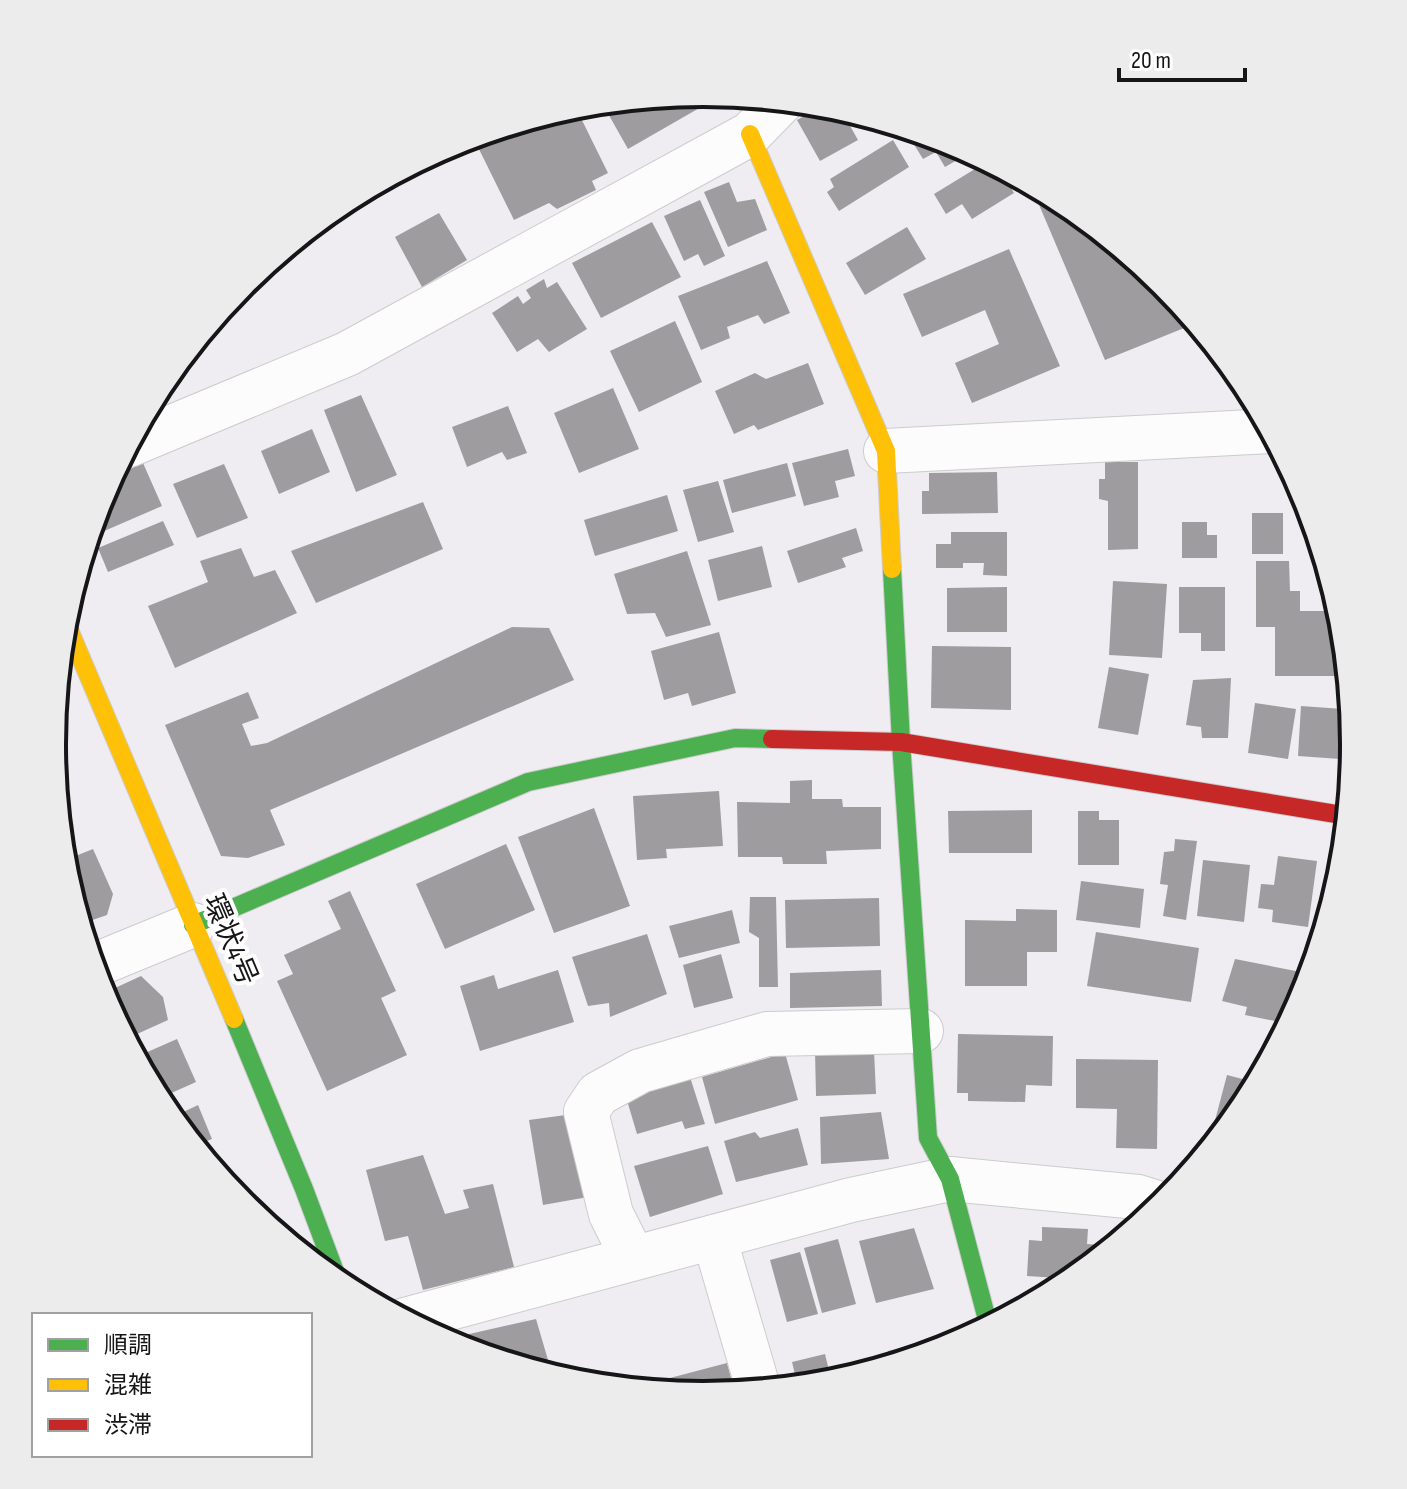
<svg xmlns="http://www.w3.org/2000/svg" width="1407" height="1489" viewBox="0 0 1407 1489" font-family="'Sofia Sans Condensed','Noto Sans JP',sans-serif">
	<rect width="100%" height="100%" fill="#efedf1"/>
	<g fill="#9e9c9e">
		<path d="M704,93L722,95L628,149L602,103Z"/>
		<path d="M824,105L840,108L858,140L820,161L797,120Z"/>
		<path d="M575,106L608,173L592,181L596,190L557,209L549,203L514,220L473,137Z"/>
		<path d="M920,133L953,143L971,152L945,167L936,152L923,159L910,138Z"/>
		<path d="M893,140L909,167L839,211L827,192L834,187L830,179Z"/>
		<path d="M988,161L998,167L1014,193L972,219L962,204L946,214L934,194Z"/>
		<path d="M393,175V190H365Z"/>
		<path d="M729,182L737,202L755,199L767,230L728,247L704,192Z"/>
		<path d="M1050,195L1066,203L1157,278L1160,285L1164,284L1194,324L1105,360L1037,200Z"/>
		<path d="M700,200L725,256L704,266L698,254L684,261L664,216Z"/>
		<path d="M439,213L467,260L422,287L395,237Z"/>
		<path d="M652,222L681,277L601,318L572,263Z"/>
		<path d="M907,227L926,259L865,295L846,263Z"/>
		<path d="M1009,249L1060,366L972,403L955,363L999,344L985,310L922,337L903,294Z"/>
		<path d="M767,261L790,313L764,324L758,315L727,327L730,338L701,350L678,296Z"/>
		<path d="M544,279L547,288L557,282L587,329L549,352L538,339L517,352L492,313L518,296L523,304L531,298L526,290Z"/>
		<path d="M675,321L702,382L639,412L610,351Z"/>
		<path d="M808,363L824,404L758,430L754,425L734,434L715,391L755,373L766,379Z"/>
		<path d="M613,388L639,449L579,473L554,413Z"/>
		<path d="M361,395L397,475L356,492L324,410Z"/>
		<path d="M508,406L527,453L507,460L502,452L467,467L452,427Z"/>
		<path d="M312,429L330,472L279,494L261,451Z"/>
		<path d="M848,449L855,476L835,481L839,497L804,506L792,463Z"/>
		<path d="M1105,462H1138V549L1108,550V501L1099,499V479H1105Z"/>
		<path d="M143,463L162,506L95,535L92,527L99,502L106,499L103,492L111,478Z"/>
		<path d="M787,463L796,496L732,513L723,480Z"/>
		<path d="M224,464L248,518L197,538L173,484Z"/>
		<path d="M997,472L998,513L922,514V491H929V473Z"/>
		<path d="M718,481L734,532L698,542L683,490Z"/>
		<path d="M667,495L678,531L595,556L584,520Z"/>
		<path d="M423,502L443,549L316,603L291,551Z"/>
		<rect x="1252" y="513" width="31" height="41"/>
		<path d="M163,521L174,545L108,572L98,548Z"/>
		<path d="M1182,522H1207V535H1217V558H1182Z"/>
		<path d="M856,528L863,551L842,558L846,567L798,583L787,551Z"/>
		<path d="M951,532H1007V576L983,575L984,563H963V568H936V544H951Z"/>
		<path d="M762,546L772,587L718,601L708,560Z"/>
		<path d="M241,548L254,577L275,570L297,613L175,668L148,606L208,582L200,561Z"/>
		<path d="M687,551L711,625L666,637L655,613L627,614L614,574Z"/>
		<path d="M1256,561H1289L1290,591H1300V611H1340L1348,676H1275V627H1256Z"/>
		<path d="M1113,581L1167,584L1162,658L1109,655Z"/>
		<path d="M1007,587V632H947V588Z"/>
		<path d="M1179,587H1225V651H1201V633H1179Z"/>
		<path d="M512,627L549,628L574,680L270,810L285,845L248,858L221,856L165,725L248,692L259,718L242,724L251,746L267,743Z"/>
		<path d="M719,632L736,693L692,706L688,693L664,700L651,651Z"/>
		<path d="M932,646L1011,647V710L931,708Z"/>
		<path d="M1109,667L1149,674L1138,735L1098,728Z"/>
		<path d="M1231,678L1228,738H1202L1201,727L1186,725L1193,680Z"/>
		<path d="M1255,703L1296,709L1288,759L1248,753Z"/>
		<path d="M1301,706L1343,709L1340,759L1298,756Z"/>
		<path d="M812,780V799H842L843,807H881V849L826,851L827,864H783L782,857H738L737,802L790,803V781Z"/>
		<path d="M719,791L723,846L666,849L667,858L637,860L633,796Z"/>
		<path d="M594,808L630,906L554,933L518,837Z"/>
		<path d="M1032,810V853H949L948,811Z"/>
		<path d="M1078,811H1099V820H1119V865H1078Z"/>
		<path d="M1175,839L1197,841L1186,920L1163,916L1168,885L1160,884L1164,852L1174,851Z"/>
		<path d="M506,844L535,910L445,949L416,884Z"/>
		<path d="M93,849L113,894L107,915L81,924L63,861Z"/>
		<path d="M1278,856L1317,861L1308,927L1272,922L1273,910L1258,908L1261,884L1274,885Z"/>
		<path d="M1203,860L1250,865L1244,922L1197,916Z"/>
		<path d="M1333,865L1343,867L1330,912L1327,911Z"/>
		<path d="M1081,881L1144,889L1140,928L1076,920Z"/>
		<path d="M350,891L396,991L381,998L407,1055L327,1091L277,981L293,974L284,955L341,929L328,901Z"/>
		<path d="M750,897H776L778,987H759V938L749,932Z"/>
		<path d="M879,898L880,946L786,948L785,900Z"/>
		<path d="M1016,909L1057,910V952H1027V986H965V920L1016,921Z"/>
		<path d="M732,910L740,943L679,958L669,926Z"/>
		<path d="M1096,932L1199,948L1191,1002L1087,986Z"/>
		<path d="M647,934L667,994L610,1017L609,1003L588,1006L572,957Z"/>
		<path d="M721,954L733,998L694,1008L683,965Z"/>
		<path d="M1235,959L1311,974L1305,994L1289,1024L1245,1015L1247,1007L1222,1001Z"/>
		<path d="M558,970L574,1022L480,1051L460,986L494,975L498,989Z"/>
		<path d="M881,970L882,1006L790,1008V973Z"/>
		<path d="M141,976L163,997L168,1020L126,1039L102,994Z"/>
		<path d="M958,1034L1053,1036L1052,1086L1026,1085L1025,1102L968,1101V1093H957Z"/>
		<path d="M177,1039L196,1082L158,1099L136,1057Z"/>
		<path d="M874,1050L876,1094L816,1096L815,1051Z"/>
		<path d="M785,1053L798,1100L715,1124L702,1077Z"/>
		<path d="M1076,1059L1158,1060L1157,1149L1116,1148L1117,1109L1076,1108Z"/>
		<path d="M1227,1075L1258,1083L1245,1107L1225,1131L1213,1128Z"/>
		<path d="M690,1077L705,1124L685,1129L682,1121L637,1134L626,1097Z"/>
		<path d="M198,1105L212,1139L194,1146L171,1118Z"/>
		<path d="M881,1112L889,1159L821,1164L820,1117Z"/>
		<path d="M573,1114L588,1197L543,1205L529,1120Z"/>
		<path d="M798,1128L808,1165L736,1182L724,1141L755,1132L760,1138Z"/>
		<path d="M708,1146L723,1194L650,1217L634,1166Z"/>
		<path d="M423,1155L445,1214L469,1208L463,1190L493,1184L514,1267L423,1290L408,1236L385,1241L366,1170Z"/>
		<path d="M1042,1227L1088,1229L1087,1244L1101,1245L1100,1257L1074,1279L1027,1276L1029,1240L1042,1241Z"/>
		<path d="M914,1228L934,1289L876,1303L859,1241Z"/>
		<path d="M838,1239L856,1304L822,1313L804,1248Z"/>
		<path d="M800,1252L818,1314L787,1322L770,1260Z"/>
		<path d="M536,1319L553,1377L454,1346L443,1340Z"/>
		<path d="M954,1334L957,1344L952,1347L892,1365L888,1351Z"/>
		<path d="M825,1354L832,1383L798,1387L792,1362Z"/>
		<path d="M877,1360L879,1369L848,1378L846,1367Z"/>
		<path d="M727,1363L735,1393L703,1396L628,1389Z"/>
	</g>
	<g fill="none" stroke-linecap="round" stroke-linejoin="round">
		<g stroke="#cccbce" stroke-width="46">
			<g id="street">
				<path d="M129,445L347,354L750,134L782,101"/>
				<path d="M886,451L1271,431"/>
				<path d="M93,966L193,925"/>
				<path d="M714,1237L759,1391"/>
				<path d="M633,1258L611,1214L586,1112L598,1094L640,1071L767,1034L921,1031"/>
				<path d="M405,1320L851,1200L950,1179L1138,1197L1164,1205"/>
			</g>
		</g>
		<g stroke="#cccbce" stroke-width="20">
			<g id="fast">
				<path d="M892,569L901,742L928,1138L950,1179L989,1327"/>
				<path d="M193,925L528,782L735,738L772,739"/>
				<path d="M234,1019L304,1189L340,1285"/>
			</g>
		</g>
		<g stroke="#cccbce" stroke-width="20">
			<g id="slow">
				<path d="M750,134L886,451L892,569"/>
				<path d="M64,618L234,1019"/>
			</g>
		</g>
		<g stroke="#cccbce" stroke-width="20">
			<path id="jam" d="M772,739L901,742L1348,816"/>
		</g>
		<use href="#street" stroke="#fdfcfd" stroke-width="44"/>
		<use href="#fast" stroke="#4caf50" stroke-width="18"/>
		<use href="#slow" stroke="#ffc107" stroke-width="18"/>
		<use href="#jam" stroke="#c62828" stroke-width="18"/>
	</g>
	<g text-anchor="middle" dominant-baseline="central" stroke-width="8" stroke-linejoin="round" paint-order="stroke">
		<g font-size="28" fill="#161517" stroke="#fff">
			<text transform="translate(230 940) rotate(67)">環状4号</text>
		</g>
	</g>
	<path d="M0 0H1407V1489H0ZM66 744a637 637 0 1 1 1274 0a637 637 0 1 1-1274 0Z" fill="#ececec" fill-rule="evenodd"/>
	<path fill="none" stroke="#161517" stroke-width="4" d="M66 744a637 637 0 1 1 1274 0a637 637 0 1 1-1274 0Z"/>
	<rect x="32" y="1313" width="280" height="144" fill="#ffffff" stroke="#a2a1a2" stroke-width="2"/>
	<rect x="48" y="1339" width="40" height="12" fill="#4caf50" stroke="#a2a1a2" stroke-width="2"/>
	<text x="104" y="1353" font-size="24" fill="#161517">順調</text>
	<rect x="48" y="1379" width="40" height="12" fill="#ffc107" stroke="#a2a1a2" stroke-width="2"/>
	<text x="104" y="1393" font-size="24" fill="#161517">混雑</text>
	<rect x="48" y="1419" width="40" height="12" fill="#c62828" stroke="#a2a1a2" stroke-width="2"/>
	<text x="104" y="1433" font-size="24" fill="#161517">渋滞</text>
	<path d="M1119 68v12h126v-12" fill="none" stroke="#161517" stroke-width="4"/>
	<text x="1131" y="68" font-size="24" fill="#161517" stroke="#ffffff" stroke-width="6" paint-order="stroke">20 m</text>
</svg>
